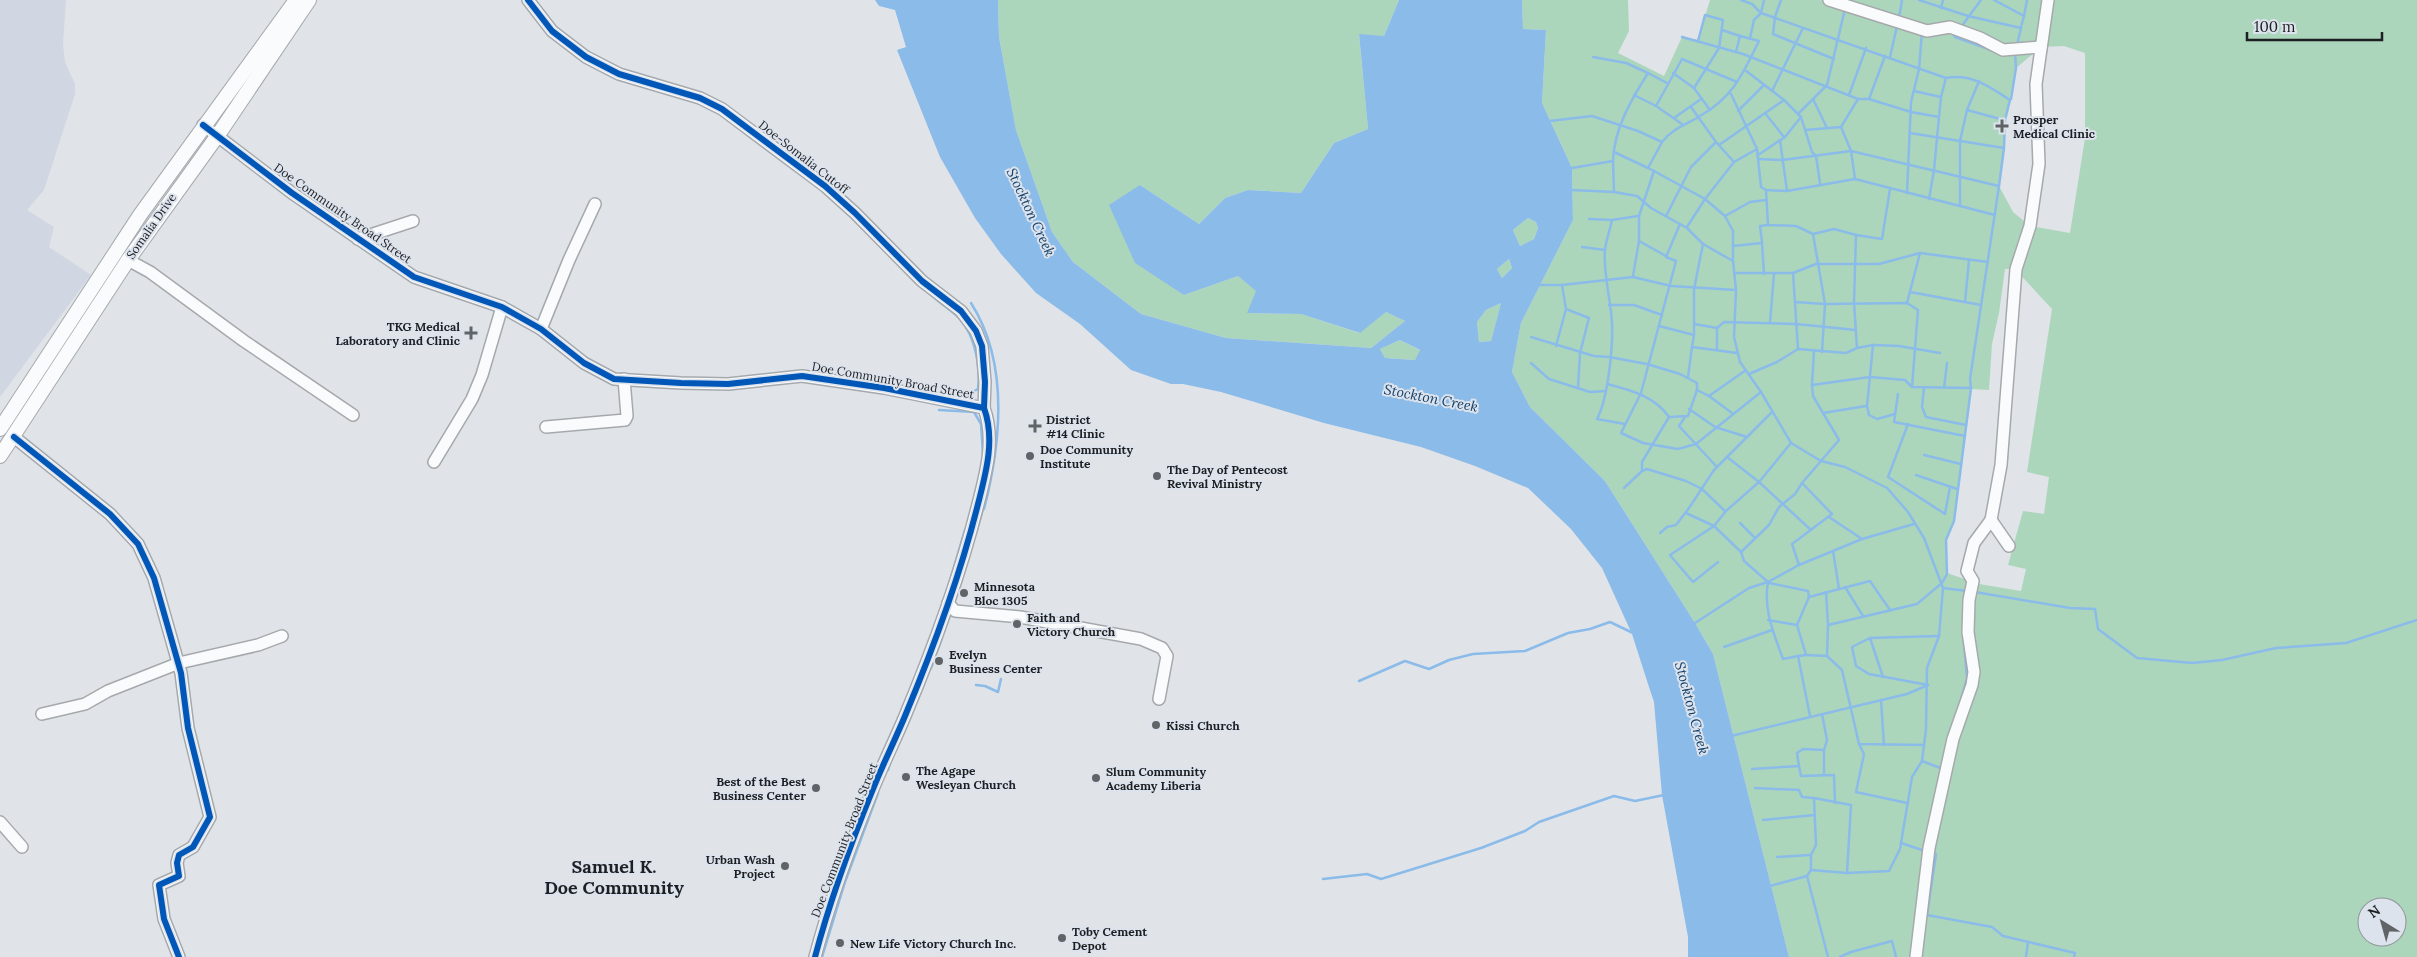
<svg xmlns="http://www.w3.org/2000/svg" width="2417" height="957" viewBox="0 0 2417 957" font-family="Lora,serif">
	<rect width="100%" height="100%" fill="#e0e4e8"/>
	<path fill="#d1d7e2" d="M0,0H66L63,44L65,62L75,84V94L44,190L27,210L54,227L49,247L91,275L0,397Z"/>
	<g fill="#abd6bc" fill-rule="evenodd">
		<path d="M998,0H1399L1384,36L1359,35L1368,129L1334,143L1301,193L1248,190L1225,198L1199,224L1140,185L1184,295L1238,276L1257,291L1248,313L1301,314L1359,333L1386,312L1405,321L1371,348L1226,338L1141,314L1073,262L1052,232L1016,130L999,37Z"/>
		<path d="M1522,0H1628L1629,31L1618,53L1664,76L1682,37L1698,40L1710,0H2417V957H1789L1713,654L1695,623L1605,481L1530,407L1512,372L1521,323L1573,220L1572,168L1542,103L1546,30L1523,29ZM2064,46L2085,53V138L2070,233L2030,226L2013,212L1999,186L2004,148L2005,120L2016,68L2041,47ZM2005,269H2015L2052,309L2027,472L2049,477L2044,514L2023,511L2008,565L2026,569L2021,591L1979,584L1947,573L1946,540L1954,521L1971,389L1989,390L1992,344L1999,313ZM2367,907H2397V937H2367Z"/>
		<path d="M1528,218L1536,222L1538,228L1534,239L1520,246L1513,230Z"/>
		<path d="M1509,259L1512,268L1502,278L1497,269Z"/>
		<path d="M1501,303L1491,341L1479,342L1477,322L1486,310Z"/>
		<path d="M1400,340L1421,351L1415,360L1385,358L1380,349Z"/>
	</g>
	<path fill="#8bbbe9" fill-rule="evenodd" d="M875,0H998L999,37L1016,130L1052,232L1073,262L1141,314L1226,338L1371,348L1405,321L1386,312L1360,333L1301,314L1247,313L1256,291L1238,276L1184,295L1135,263L1109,205L1140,185L1199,224L1225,198L1248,190L1301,193L1334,143L1368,129L1359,34L1384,36L1399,0H1522L1523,29L1546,30L1542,103L1572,168L1573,220L1521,323L1512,372L1530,407L1605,481L1695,623L1713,654L1789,957H1688V937L1662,795L1654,702L1649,687L1632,634L1602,568L1571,529L1528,488L1475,466L1421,447L1324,423L1221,392L1183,384H1171L1131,370L1080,324L1036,293L1001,254L975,218L940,157L897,50L906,47L895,10L879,6ZM1528,218L1536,222L1538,228L1534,239L1520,246L1513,230ZM1509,259L1512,268L1502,278L1497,269ZM1501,303L1491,341L1479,342L1477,322L1486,310ZM1400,340L1420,350L1415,360L1385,358L1380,349Z"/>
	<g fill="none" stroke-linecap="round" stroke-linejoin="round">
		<g stroke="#8bbbe9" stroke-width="2.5">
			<path d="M1741,0L1752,4L1761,13L1754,20L1750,38"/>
			<path d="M1764,0L1761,13L1946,78C1971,73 1990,87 2010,100L2005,120L2004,148"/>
			<path d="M1781,0L1775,17L1773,34L1834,59"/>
			<path d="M1919,0L1968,16L2021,28L2017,45"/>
			<path d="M1994,0L2024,16L2021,27"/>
			<path d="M1941,8L1943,0"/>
			<path d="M2024,16L2027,0"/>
			<path d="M1899,18L1902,0"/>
			<path d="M1961,27L1981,0"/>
			<path d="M1722,30L1740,36L1736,52"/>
			<path d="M1952,32L1955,37L1994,51"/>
			<path d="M1682,37L1743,54L1858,99L1841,127"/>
			<path d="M1593,57L1626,63L1648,73C1631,100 1614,129 1613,161"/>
			<path d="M1890,57L1897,26"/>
			<path d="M1745,70L1784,100L1801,117L1812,152L1816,156L1820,183"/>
			<path d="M1648,73L1667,83"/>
			<path d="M1673,73L1694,88L1710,110"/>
			<path d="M1694,88L1719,48L1723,20L1705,15L1698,41"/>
			<path d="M1772,91L1803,28"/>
			<path d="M1914,91L1941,97"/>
			<path d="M1731,94L1757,149L1761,187L1766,190L1787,191L1855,179L1995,215"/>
			<path d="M1634,95L1656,106L1682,124"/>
			<path d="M1849,95L1866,48"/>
			<path d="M1813,99L1827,128"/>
			<path d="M1858,99H1869L1911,112L1939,117L1934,170L1929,199"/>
			<path d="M1869,99L1885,56"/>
			<path d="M2011,99L2016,68L2015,53"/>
			<path d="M1656,106L1682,59L1737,82"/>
			<path d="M1967,110L2004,120"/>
			<path d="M1738,111L1764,85"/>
			<path d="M1765,113L1784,137"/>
			<path d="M1798,114L1827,85L1845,9"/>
			<path d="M1939,117L1941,97L1946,78"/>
			<path d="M1674,118L1701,99"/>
			<path d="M1550,121L1592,116L1638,131L1662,142L1648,168L1654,171L1639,216V241L1633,276"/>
			<path d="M1805,130L1841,127L1851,151L1855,179"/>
			<path d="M1910,133L2004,148L1999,186"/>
			<path d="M1780,140L1787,191"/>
			<path d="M1662,142C1673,128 1686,125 1700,116C1734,96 1742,75 1759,41L1740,36"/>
			<path d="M1719,145L1784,100"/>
			<path d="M1614,152L1648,168"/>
			<path d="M1758,155L1785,137L1801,117"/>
			<path d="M1759,159L1782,160L1851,151L1999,186L1970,379L1971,388L1954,521L1946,540L1947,574L1942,583L1917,604L1828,625L1827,656"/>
			<path d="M1734,162L1757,149"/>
			<path d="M1572,168L1613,161L1614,192"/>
			<path d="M1654,171L1705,199L1725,216L1750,202L1766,200"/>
			<path d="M1572,190L1614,192L1637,196L1651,208L1687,228L1703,244L1733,261L1736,290"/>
			<path d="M1766,190L1768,225L1796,226L1813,234L1825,304L1822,352"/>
			<path d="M1907,193L1911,102L1919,69L1922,32"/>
			<path d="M1960,206V141L1967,110L1979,81"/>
			<path d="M1666,216L1691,167L1716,142"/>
			<path d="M1725,216L1733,231V261"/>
			<path d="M1589,219L1612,220"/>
			<path d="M1680,224L1666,257L1676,261L1641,393L1621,433L1643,443L1678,449L1696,444L1761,392"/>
			<path d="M1687,227L1705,199L1734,162L1716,142L1691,107"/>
			<path d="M1813,234L1834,229L1856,235L1854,302L1857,348"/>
			<path d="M1856,235L1882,239L1890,189"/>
			<path d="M1639,241L1666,256"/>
			<path d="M1762,242L1760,226L1768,225"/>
			<path d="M1733,246L1762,243L1764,274"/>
			<path d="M1582,247L1605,250"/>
			<path d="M1735,273H1793L1798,349"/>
			<path d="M1793,273L1816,264H1879L1920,253L1988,262"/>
			<path d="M1540,285H1562L1633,277L1671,286L1736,290L1734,337L1740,362L1761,392L1791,443L1821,461L1845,467L1887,488L1908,512L1924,538L1943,588L1939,636L1927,668L1926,729L1922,761L1912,777L1900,849L1889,871L1847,873L1811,870L1807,876L1770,886"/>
			<path d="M1910,292L1981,305"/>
			<path d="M936,299C944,306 954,312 961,320C975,337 981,367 978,389L967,395L953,396"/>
			<path d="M1795,302L1825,304L1907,303L1918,310L1912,387"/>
			<path d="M1965,302L1969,260"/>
			<path d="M971,303C1010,364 1001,443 984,509"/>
			<path d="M1907,303L1920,253"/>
			<path d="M1609,305H1634L1662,315"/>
			<path d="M1566,309L1589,318L1580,353L1578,388"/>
			<path d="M1770,322L1774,274"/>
			<path d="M1694,324L1717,328V350"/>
			<path d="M1659,326L1694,335L1692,347L1737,353"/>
			<path d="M1717,328L1724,322L1796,324L1856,330"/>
			<path d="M1694,334V289L1703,244"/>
			<path d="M1531,337L1594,356L1609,357L1647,364L1680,374L1697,383V390L1709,396L1732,413"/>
			<path d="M1873,345L1867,406L1869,415L1877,419L1895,414"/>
			<path d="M1556,346L1566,309L1562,285"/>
			<path d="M1531,363L1549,379L1590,392L1606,391"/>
			<path d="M1749,374L1777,362L1798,349L1846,353L1857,348L1873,345L1899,346L1940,353"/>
			<path d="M1688,377L1692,347"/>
			<path d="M1607,384C1630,390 1655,396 1669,417L1688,416L1697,390"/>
			<path d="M1812,385L1870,377L1905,380L1912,387L1971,388"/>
			<path d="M1924,388L1922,407L1926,417L1966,425"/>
			<path d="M1944,388L1947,363"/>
			<path d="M1898,394L1894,422L1965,436"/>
			<path d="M1709,396L1746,370"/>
			<path d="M1689,409L1715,427L1747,437"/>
			<path d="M939,410L974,412L981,424L983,454"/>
			<path d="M1823,413L1866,406"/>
			<path d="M1685,417L1679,426L1716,466"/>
			<path d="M1625,424L1597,419C1608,399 1613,347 1612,324C1611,299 1603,275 1605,250C1606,240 1610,230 1612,220L1638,216"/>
			<path d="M1908,424L1888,477L1945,514L1950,487"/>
			<path d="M1924,455L1961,464"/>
			<path d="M1727,457L1759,482L1811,530"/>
			<path d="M1642,471V462L1669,417"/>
			<path d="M1916,475L1957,489"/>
			<path d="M1624,488L1642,471L1647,469L1686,481L1702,489L1725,511"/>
			<path d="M1686,513L1714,526L1741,552L1744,561L1768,582C1763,610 1774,634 1783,659L1798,656"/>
			<path d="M1829,517L1862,539"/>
			<path d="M1740,523L1755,538"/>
			<path d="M977,530L983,509"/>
			<path d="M1660,533L1667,527L1676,525L1689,508L1714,470L1772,412"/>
			<path d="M1833,551L1839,589"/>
			<path d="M1741,552L1769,525L1779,507L1795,494L1802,483"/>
			<path d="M1718,562L1693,582L1670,555L1714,526L1726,511L1759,482L1791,443"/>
			<path d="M1799,565L1792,544L1832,514L1802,483L1839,440L1813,396L1812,385L1814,350"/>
			<path d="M1769,583L1808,591L1809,597L1797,625L1806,655L1798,656L1810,716"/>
			<path d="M949,584L965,530"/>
			<path d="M1845,587L1863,616"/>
			<path d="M1943,588L1967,591"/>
			<path d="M1826,592L1828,625"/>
			<path d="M1975,592L2070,608L2095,609L2098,629L2137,658L2192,663L2222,660L2276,648L2346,643L2417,620"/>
			<path d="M1809,597L1870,581L1890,610"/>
			<path d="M1768,620L1797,625"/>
			<path d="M1695,623L1749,588L1768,582L1799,565L1862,539L1914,524"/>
			<path d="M1870,638L1883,677"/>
			<path d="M1724,647L1772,630"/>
			<path d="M1806,655L1827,656L1842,670L1859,744L1924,745"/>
			<path d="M931,668L942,638"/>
			<path d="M1359,681L1405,661L1429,669L1449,660L1473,654L1525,651L1568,633L1590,629L1610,622L1633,633"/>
			<path d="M976,685L985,686L998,692L1001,679"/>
			<path d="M1928,685L1869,674L1856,666L1852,647L1870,638L1939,636"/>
			<path d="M1881,700L1884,745"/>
			<path d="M1960,703L1967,678L1963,632"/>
			<path d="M1822,714L1827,740L1824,750V774"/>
			<path d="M1731,736L1907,694L1928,685"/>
			<path d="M1859,744L1864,754L1856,792L1907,803"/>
			<path d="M1922,761L1943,769"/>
			<path d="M1799,766L1801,776L1834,775L1835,803"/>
			<path d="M1752,769L1799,766L1797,753L1803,749L1824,750"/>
			<path d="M888,770L891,760"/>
			<path d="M1755,788L1799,790L1802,797L1814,798L1816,845L1811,855V870"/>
			<path d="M1814,798L1851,805L1847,873"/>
			<path d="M1763,820L1815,815"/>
			<path d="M1901,843L1925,851"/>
			<path d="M1777,857L1810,855"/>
			<path d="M1807,876L1828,957"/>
			<path d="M1323,879L1367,874L1381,879L1481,848L1525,831L1539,822L1614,796L1635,801L1664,795"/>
			<path d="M830,889L837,870"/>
			<path d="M1927,915L1992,927L2003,936L2075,953L2074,957"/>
			<path d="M1927,915L1936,854L1931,852"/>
			<path d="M816,934L826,901"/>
			<path d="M822,957L845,882L878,793"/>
			<path d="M1840,957L1851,952L1892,941L1896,957"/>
			<path d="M2026,957L2028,942"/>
		</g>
		<g stroke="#a6a9ac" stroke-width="14">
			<g id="minor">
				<path d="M528,0L552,31L586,57L619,74L700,98L722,109L825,186L855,213L922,281L961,311L976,331L982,346L985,382L984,408"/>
				<path d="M1829,0L1927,31L1950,27L1980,38L2003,50L2041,47"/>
				<path d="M203,125L292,193L414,277L502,307L541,329L584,363L614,379L681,383L728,384L802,376L884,388L984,408C996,441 985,476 977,508C959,579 933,649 905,716C895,740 883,764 873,789C851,843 830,900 815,957"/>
				<path d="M358,239L413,221"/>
				<path d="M128,260L150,272L244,341L353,415"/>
				<path d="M541,329L569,260L595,204"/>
				<path d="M546,427L625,420L627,416L624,379"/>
				<path d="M14,437L110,514L138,544L154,578L181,673L188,728L210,817L193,847L179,855L177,863L179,876L159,885L164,919L179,957"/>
				<path d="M434,462L472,399L482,375L502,307"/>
				<path d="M1991,520L2001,465L2016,269L2030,226L2039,164L2036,84L2048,0"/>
				<path d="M948,603L955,611L1020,617L1141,639L1162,648L1167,656L1159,699"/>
				<path d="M42,714L85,704L108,691L179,663L258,645L282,636"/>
				<path d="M0,822L22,847"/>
				<path d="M1916,957L1929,848L1953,739L1972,685L1974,672L1968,632L1969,600L1973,581L1967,571L1974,543L1991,520L2009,546"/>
			</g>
		</g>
		<g stroke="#a6a9ac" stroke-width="16">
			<g id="major">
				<path d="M0,429L140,215L296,0"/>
				<path d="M0,456L128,260L218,135L309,0"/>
			</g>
		</g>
		<use href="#minor" stroke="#fafbfc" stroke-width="11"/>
		<use href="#major" stroke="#fafbfc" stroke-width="14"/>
		<g stroke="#dde3ec" stroke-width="9">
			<g id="cycleway">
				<path d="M528,0L552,31L586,57L619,74L700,98L722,109L825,186L855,213L922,281L961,311L976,331L982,346L985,382L984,408"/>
				<path d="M203,125L292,193L414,277L502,307L541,329L584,363L614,379L681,383L728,384L802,376L884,388L984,408C996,441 985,476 977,508C959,579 933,649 905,716C895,740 883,764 873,789C851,843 830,900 815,957"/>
				<path d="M14,437L110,514L138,544L154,578L181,673L188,728L210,817L193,847L179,855L177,863L179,876L159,885L164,919L179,957"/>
			</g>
		</g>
		<use href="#cycleway" stroke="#0057b8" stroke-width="6"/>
	</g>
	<g fill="#616467" stroke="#dde3ec" stroke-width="2">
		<path d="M1999.5 118.5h5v5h5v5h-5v5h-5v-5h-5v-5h5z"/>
		<path d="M468.5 325.5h5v5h5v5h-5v5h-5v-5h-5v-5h5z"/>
		<path d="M1032.5 418.5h5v5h5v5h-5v5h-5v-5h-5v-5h5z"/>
		<circle cx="1030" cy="456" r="5"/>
		<circle cx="1157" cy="476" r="5"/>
		<circle cx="964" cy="593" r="5"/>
		<circle cx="1017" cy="624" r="5"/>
		<circle cx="939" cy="661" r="5"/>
		<circle cx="1156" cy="725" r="5"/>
		<circle cx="906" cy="777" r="5"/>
		<circle cx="1096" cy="778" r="5"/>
		<circle cx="816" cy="788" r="5"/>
		<circle cx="785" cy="866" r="5"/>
		<circle cx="1062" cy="938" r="5"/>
		<circle cx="840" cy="943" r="5"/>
	</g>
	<g text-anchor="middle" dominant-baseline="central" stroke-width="4" stroke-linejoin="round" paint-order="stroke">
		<g font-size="12" font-weight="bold" fill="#1d1f22" stroke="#dde3ec" text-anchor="start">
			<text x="2013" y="119">Prosper<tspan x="2013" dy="14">Medical Clinic</tspan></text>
			<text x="460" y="326" text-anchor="end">TKG Medical<tspan x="460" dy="14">Laboratory and Clinic</tspan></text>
			<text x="1046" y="419">District<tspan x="1046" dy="14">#14 Clinic</tspan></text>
			<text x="1040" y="449">Doe Community<tspan x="1040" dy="14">Institute</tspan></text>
			<text x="1167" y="469">The Day of Pentecost<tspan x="1167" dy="14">Revival Ministry</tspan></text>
			<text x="974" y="586">Minnesota<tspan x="974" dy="14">Bloc 1305</tspan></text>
			<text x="1027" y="617">Faith and<tspan x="1027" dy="14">Victory Church</tspan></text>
			<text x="949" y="654">Evelyn<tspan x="949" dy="14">Business Center</tspan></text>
			<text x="1166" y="725">Kissi Church</text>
			<text x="916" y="770">The Agape<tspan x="916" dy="14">Wesleyan Church</tspan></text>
			<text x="1106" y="771">Slum Community<tspan x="1106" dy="14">Academy Liberia</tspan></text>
			<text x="806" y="781" text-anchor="end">Best of the Best<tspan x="806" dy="14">Business Center</tspan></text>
			<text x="775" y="859" text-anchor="end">Urban Wash<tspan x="775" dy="14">Project</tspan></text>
			<text x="1072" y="931">Toby Cement<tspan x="1072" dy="14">Depot</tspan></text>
			<text x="850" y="943">New Life Victory Church Inc.</text>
		</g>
		<g font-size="12" fill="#1d1f22" stroke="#dde3ec">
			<text transform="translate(804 157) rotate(38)">Doe-Somalia Cutoff</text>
			<text transform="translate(343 213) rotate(35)">Doe Community Broad Street</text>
			<text transform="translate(151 226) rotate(-55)">Somalia Drive</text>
			<text transform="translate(893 380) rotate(10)">Doe Community Broad Street</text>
			<text transform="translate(844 840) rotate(-69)">Doe Community Broad Street</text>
		</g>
		<g font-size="14" font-style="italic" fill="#12416b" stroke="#dde3ec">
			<text transform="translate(1031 212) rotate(65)">Stockton Creek</text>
			<text transform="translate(1431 398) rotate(11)">Stockton Creek</text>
			<text transform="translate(1692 708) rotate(75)">Stockton Creek</text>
		</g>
		<g font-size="18" font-weight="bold" fill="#1d1f22" stroke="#dde3ec">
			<text x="614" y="866">Samuel K.<tspan x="614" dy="21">Doe Community</tspan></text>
		</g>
	</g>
	<g transform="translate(2382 922) rotate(323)"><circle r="24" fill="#dde3ec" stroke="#90959b"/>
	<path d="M0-4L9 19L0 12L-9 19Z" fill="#616467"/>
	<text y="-8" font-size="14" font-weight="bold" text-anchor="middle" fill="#1d1f22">N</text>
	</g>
	<path d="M2247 32v8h135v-8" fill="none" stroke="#1d1f22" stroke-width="2.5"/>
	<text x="2254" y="32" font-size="15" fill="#1d1f22" stroke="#dde3ec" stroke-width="4" paint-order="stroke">100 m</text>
</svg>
